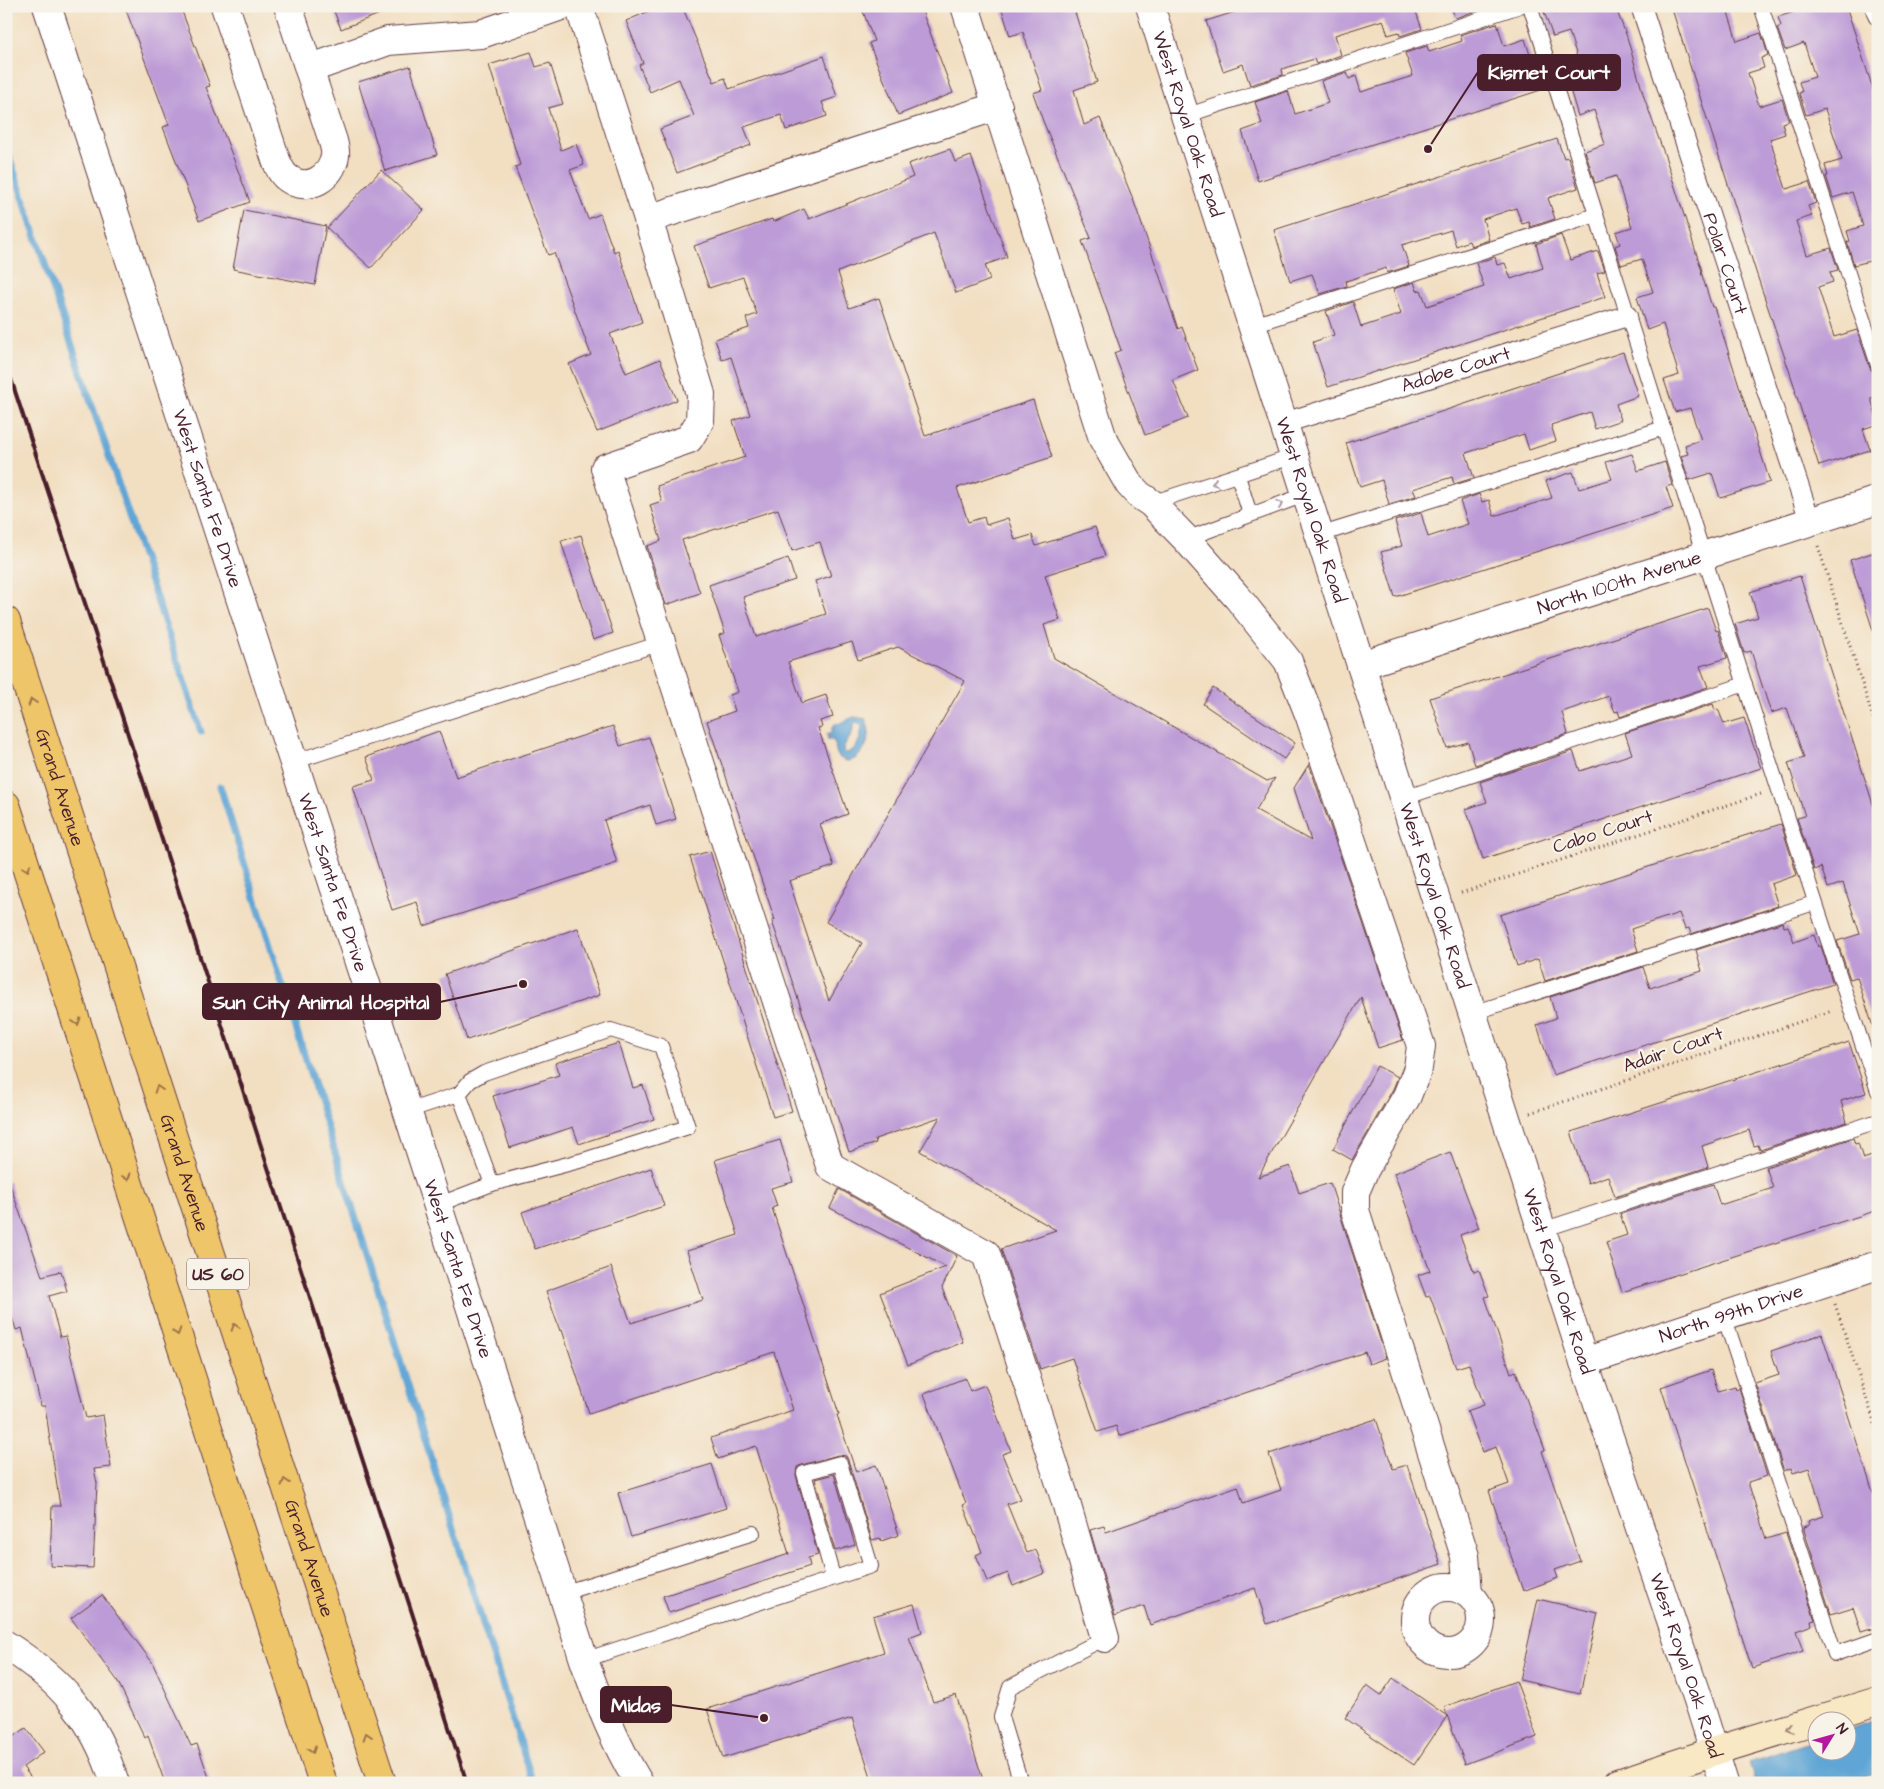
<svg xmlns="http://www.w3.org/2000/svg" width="1884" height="1789" viewBox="0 0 1884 1789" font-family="'Architects Daughter',sans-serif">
	<rect width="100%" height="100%" fill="#f7f3e8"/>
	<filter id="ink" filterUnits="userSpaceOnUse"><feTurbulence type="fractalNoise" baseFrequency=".02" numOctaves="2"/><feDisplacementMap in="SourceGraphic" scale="10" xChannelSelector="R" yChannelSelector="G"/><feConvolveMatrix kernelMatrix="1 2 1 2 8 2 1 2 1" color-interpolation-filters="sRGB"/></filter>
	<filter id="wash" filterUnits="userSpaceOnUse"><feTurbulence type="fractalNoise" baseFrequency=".0096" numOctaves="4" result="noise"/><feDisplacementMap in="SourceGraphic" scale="20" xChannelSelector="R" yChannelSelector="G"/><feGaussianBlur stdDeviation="1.12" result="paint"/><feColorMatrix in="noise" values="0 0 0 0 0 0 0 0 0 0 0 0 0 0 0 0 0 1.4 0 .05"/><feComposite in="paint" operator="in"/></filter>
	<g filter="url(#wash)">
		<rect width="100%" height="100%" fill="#f2dfc2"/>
		<g fill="#5fa5d5" stroke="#546280" fill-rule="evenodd">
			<path d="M854,717L866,719C868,725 869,730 869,735C868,747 854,769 840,758C834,753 837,746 833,740H828L827,734L832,733V728L835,724C842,724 847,719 854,717ZM857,722L862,726C861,737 858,751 846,753L843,750C844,741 854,738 853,725Z"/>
			<path d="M1878,1719V1773L1846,1783H1755L1749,1762L1816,1740V1752H1846L1847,1730Z"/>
		</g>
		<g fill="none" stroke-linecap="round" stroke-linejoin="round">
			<g stroke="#5fa5d5" stroke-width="7">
				<path d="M6,147L201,732"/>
				<path d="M220,786L533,1783"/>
			</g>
		</g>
		<g id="blocks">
			<g fill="#bd9bd7" fill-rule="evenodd">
				<path d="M136,6H180L210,86L206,87L250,202L199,221L163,127L169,125L126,10Z"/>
				<path d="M332,6H395V8L341,29Z"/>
				<path d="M661,6H682L714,82L725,78L729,89L824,56L837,97L822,102L827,116L786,130L781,115L744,127L751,145L677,173L660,129L694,116L679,79L650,92L639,65L643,63L626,21Z"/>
				<path d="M861,6H920L953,93L898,115L869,43L874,41Z"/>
				<path d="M1001,6H1073L1097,82L1074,90L1084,125L1100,118L1133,199L1178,329L1182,327L1198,370L1173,380L1188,418L1145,435L1114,353L1121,350L1082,241L1091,238L1043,121L1033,93L1042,90L1023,32L1010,36Z"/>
				<path d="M1254,6H1414L1422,29L1400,36L1399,32L1388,35L1383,20L1335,35L1341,55L1316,64L1314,59L1282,69L1283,75L1250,85L1243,64L1223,71L1206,21Z"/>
				<path d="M1451,6H1491L1455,18Z"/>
				<path d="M1542,6H1615L1627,37L1644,97L1666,159L1702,271L1701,272L1712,307H1714L1770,482L1720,498L1712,473L1689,480L1681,456L1688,454L1685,445L1701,440L1690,408L1675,412L1664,380L1679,375L1663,324L1647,330L1637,297L1653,292L1642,259L1621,265L1615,246L1620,244L1616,232L1632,227L1616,176L1595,183L1585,151L1605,144L1594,110L1578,116L1568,83L1584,78L1569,32L1553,37Z"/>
				<path d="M1671,6H1726L1737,41L1761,33L1768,55L1761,58L1764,68L1748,73L1759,106L1782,99L1789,121L1782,123L1785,134L1770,139L1786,189L1809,182L1816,203L1808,206L1812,216L1796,221L1807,255L1831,248L1838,270L1830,272L1833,282L1818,287L1834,337L1857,330L1870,368L1873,372L1878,374V397L1871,398L1878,424L1863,429L1870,450L1819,466L1795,391H1796L1756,272Z"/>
				<path d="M1792,6H1846L1874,92L1878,91V259L1854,265L1847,242L1850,241L1847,231L1863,226L1852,192L1833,198L1826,176H1828L1825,165L1842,160L1825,109L1806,115L1799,93L1802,92L1799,82L1815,77L1804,43L1785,50L1777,28L1781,26L1778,17L1794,12Z"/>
				<path d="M1497,23L1504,46L1525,39L1541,90L1258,181L1242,131L1262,124L1255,102L1288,91L1295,114L1328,103L1321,81L1347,72L1349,79L1356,76L1361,92L1413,76L1405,53L1427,46L1429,52L1462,41L1460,35Z"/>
				<path d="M531,52L536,67L550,63L563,104L548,108L561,150L576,144L584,165L570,170L588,219L600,214L614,252L618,250L642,322L610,334L626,373L660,359L677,400L597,432L569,364L591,355L554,253L548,255L515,167L520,165L489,65Z"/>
				<path d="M410,66L437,155L385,171L358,82Z"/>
				<path d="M1557,139L1564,158L1568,157L1578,188L1548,198L1555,219L1530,227L1529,222L1522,224L1516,208L1483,219L1489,240L1471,246L1469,241L1456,246L1451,230L1402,245L1409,266L1387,273L1386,268L1346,281L1347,286L1320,294L1312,274L1290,281L1274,230Z"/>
				<path d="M950,149L955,162L971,156L1007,257L985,265L990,280L956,293L934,233L838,272L849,308L879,298L925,436L1033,400L1052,457L957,488L968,522L984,517L986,525L1008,518L1015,540L1032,535L1036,546L1095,527L1105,556L1045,575L1060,620L1044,625L1054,658L1267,781L1275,778L1256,810L1311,841L1294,788L1309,764L1403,1040L1378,1048L1361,997L1258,1177L1290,1166L1299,1193L1330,1183L1386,1358L1369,1364L1365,1352L1119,1436L1116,1426L1098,1432L1072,1358L1040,1369L1001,1249L1056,1230L920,1151L940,1117L875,1139L876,1143L849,1152L772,921L775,920L707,721L735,711L730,695L738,692L719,635L725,633L709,585L788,558L795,580L743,597L756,637L826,614L815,581L831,576L820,542L792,551L778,509L682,540L700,593L666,605L647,546L661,541L650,505L662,501L657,486L745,457L733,421L750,415L731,357L722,360L715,339L749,328L746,318L757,314L743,277L709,288L694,246L772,219L773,222L804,209L809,219L913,177L908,164ZM852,642L858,660L898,647L965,681L826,922L862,943L829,1001L789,881L834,866L820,824L848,814L818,728L822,727L820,721L833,717L826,695L802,703L788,662Z"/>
				<path d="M381,170L424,210L371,268L327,228Z"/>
				<path d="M244,210L326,226L315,285L233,269Z"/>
				<path d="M1561,235L1570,260L1598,251L1605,271L1597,273L1605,297L1328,387L1313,342L1334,335L1326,311L1353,302L1361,327L1401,314L1393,289L1414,282L1417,291L1421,290L1427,306L1484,287L1476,263L1495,257L1497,265L1505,263L1511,279L1543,268L1536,244Z"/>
				<path d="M1623,352L1638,396L1616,404L1621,420L1595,429L1590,412L1551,425L1556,441L1529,450L1524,434L1466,453L1474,478L1454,484L1452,477L1413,489L1416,496L1389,504L1382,480L1360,487L1346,443Z"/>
				<path d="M1632,454L1638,471L1665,462L1672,485L1666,487L1673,508L1395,597L1381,552L1402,546L1395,521L1421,513L1428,537L1468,524L1460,501L1479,494L1482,502L1489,500L1494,516L1552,498L1546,481L1573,472L1579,489L1612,479L1606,462Z"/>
				<path d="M581,535L613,633L593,640L561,541Z"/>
				<path d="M1878,551V633H1874L1850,560Z"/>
				<path d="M1800,576L1878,820V1030H1874L1857,977L1850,979L1837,941L1860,934L1843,883L1828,888L1821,867L1814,870L1797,818L1805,816L1788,763L1804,758L1787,708L1771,713L1751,651L1744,653L1735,624L1758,617L1750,592Z"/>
				<path d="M1708,608L1716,631L1718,630L1727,658L1700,666L1708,687L1620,717L1618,711L1615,712L1609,696L1562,712L1568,734L1475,765L1468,742L1447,748L1430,698Z"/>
				<path d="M1213,688L1295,743L1284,759L1203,704Z"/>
				<path d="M1713,704L1715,710L1718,709L1724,724L1744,718L1761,768L1483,859L1466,809L1487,802L1480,782L1573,751L1580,771L1632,754L1625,733Z"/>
				<path d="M613,726L620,746L649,737L676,819L656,825L650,805L604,820L617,863L424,926L417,902L392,910L353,786L374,780L366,757L439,731L456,777Z"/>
				<path d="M1781,824L1797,875L1771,884L1778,906L1691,934L1689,928L1685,929L1679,913L1631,929L1638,951L1545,981L1538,959L1517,966L1500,915Z"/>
				<path d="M710,851L792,1111L773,1117L690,857Z"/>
				<path d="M1783,922L1784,927L1788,926L1794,942L1814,935L1818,947L1821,946L1833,984L1553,1075L1537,1025L1556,1018L1550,997L1643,967L1650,988L1702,971L1696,950Z"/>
				<path d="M578,928L600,995L467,1040L445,974Z"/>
				<path d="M1849,1042L1866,1093L1841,1101L1847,1122L1760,1150L1758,1145L1754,1146L1749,1130L1702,1146L1708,1167L1615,1197L1608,1176L1588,1183L1571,1132Z"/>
				<path d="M619,1043L633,1088L643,1085L654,1119L579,1144L573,1127L510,1148L493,1096L559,1075L555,1063Z"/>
				<path d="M1377,1066L1398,1077L1393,1089L1352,1160L1333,1149Z"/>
				<path d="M1853,1138L1855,1144L1858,1143L1863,1159L1878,1154V1210L1622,1292L1606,1242L1627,1235L1620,1214L1713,1184L1720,1205L1773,1188L1766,1167Z"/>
				<path d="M780,1140L793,1182L771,1188L777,1206L772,1208L839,1414L837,1415L856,1472L876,1465L899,1535L881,1541L880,1538L872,1540L848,1460L846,1456L838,1455L802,1465L797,1467L796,1475L818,1555L808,1558L810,1566L669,1613L663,1596L789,1554L756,1446L718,1459L711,1438L793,1410L774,1352L589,1413L562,1330L560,1331L546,1291L611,1267L631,1323L703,1300L687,1251L738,1235L715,1160Z"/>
				<path d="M1450,1152L1479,1228L1460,1235L1474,1272L1479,1270L1489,1296L1485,1297L1511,1373L1516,1371L1545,1450L1542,1451L1580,1561L1555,1570L1558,1578L1523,1591L1489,1491L1509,1484L1496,1447L1482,1452L1467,1411L1484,1405L1469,1364L1456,1368L1430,1296L1426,1297L1418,1275L1430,1271L1394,1173Z"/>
				<path d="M651,1168L664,1206L535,1249L522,1212Z"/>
				<path d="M6,1182H9L42,1276L61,1271L67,1291L49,1296L60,1337L66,1336L86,1418L103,1415L111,1467L94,1469L97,1483L93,1568L50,1566L52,1506H60L45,1406H41L22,1328L16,1330L6,1297Z"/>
				<path d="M839,1189L957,1256L942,1288L963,1342L908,1365L880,1293L946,1267L830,1208Z"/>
				<path d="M1822,1334L1878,1508V1627L1861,1632L1853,1607L1831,1614L1803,1527L1809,1525L1808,1521L1824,1516L1809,1468L1793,1473L1791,1468L1784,1471L1755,1383L1779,1375L1771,1351Z"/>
				<path d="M1711,1370L1718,1391L1735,1386L1736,1389L1739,1388L1767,1476L1748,1482L1766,1539L1786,1533L1815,1620L1811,1621L1812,1625L1796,1631L1803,1651L1752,1668L1661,1387Z"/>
				<path d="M965,1378L970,1391L985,1385L1011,1451L1002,1454L1021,1499L1007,1504L1027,1553L1036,1550L1045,1573L1013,1586L1008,1573L987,1581L976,1555L982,1552L963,1505L966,1504L924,1394Z"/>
				<path d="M1376,1419L1393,1469L1407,1465L1441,1564L1267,1624L1255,1588L1150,1625L1144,1606L1115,1616L1090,1530L1104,1526L1106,1532L1238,1486L1243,1503L1281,1490L1269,1454Z"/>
				<path d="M712,1464L726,1508L631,1537L618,1493Z"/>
				<path d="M834,1474L855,1545L835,1551L815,1479Z"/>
				<path d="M102,1595L152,1662L191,1746L197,1744L211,1783H165L148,1736L145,1738L117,1680L71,1618Z"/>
				<path d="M1538,1599L1598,1613L1580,1694L1520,1680Z"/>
				<path d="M914,1604L922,1632L909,1637L933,1702L956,1695L984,1783H873L852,1718L723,1758L707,1709L884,1652L873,1616Z"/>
				<path d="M1393,1678L1447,1716L1414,1765L1345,1718L1367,1685L1381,1695Z"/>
				<path d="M1516,1681L1537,1737L1465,1764L1444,1707Z"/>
				<path d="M26,1728L44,1752L23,1767L35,1783H6V1742Z"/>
			</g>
		</g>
	</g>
	<g filter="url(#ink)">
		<use href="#blocks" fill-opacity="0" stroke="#633c42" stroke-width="1"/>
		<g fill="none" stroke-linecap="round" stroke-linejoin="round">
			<g stroke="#633c42" stroke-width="16">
				<g id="service">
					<path d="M1530,6C1645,368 1757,731 1878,1091"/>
					<path d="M1761,6L1878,365"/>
					<path d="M1185,116L1520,6"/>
					<path d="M1253,325L1596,215"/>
					<path d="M1238,476L1250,514"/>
					<path d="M1151,503L1295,456"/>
					<path d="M1319,535L1664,428"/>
					<path d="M1186,539L1307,494"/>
					<path d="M293,762L661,643"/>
					<path d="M1404,798L1745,684"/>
					<path d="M1473,1013L1814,903"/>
					<path d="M459,1094L470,1081L484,1073L611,1030L661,1046L688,1127L587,1159L492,1184"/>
					<path d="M407,1111L459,1094L492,1184L437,1205"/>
					<path d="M1542,1230L1878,1121"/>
					<path d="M1724,1316L1835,1654L1878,1639"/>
					<path d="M563,1593L753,1533"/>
					<path d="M584,1660L871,1566L840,1463L804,1473L833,1577"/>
					<path d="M1021,1783L1001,1717L1010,1687L1105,1638"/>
				</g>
			</g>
			<g stroke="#633c42" stroke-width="22">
				<g id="pedestrian">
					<path id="s1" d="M1641,6L1810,521"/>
					<path d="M1875,6L1878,15"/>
					<path id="s2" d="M1284,423L1627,316"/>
				</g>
			</g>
			<g stroke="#633c42" stroke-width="30">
				<g id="minor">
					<path id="s3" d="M47,6L396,1076L584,1660C599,1703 615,1744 639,1783"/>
					<path d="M225,6L276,160C279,167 282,175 289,179C308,193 332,177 335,156C336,151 334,146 333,141L288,6"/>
					<path d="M579,6L648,219L701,394L700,421L689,439L605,468L830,1166L986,1254L1065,1499L1105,1638"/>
					<path d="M965,6L1103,439L1129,484L1139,495L1151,503L1186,539L1238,598L1288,661L1310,717L1421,1046L1418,1068L1407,1096L1365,1169L1355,1192V1210L1465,1556L1468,1593"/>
					<path id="s4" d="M1150,6L1584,1362L1701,1709L1724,1783"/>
					<path d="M309,69L388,41L481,34L561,6"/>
					<path d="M648,219L998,106"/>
					<path id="s5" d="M1361,665L1878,500"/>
					<path id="s6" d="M1584,1362L1878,1265"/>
					<circle cx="1448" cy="1620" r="33"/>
					<path d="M6,1645C62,1681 95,1719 115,1783"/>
				</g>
			</g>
			<g stroke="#633c42" stroke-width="30">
				<path id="secondary" d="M1618,1783L1715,1751L1878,1701"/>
			</g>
			<g stroke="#633c42" stroke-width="30">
				<g id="trunk">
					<path id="s7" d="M6,621L382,1783"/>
					<path d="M6,805L323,1783"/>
				</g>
			</g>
			<g stroke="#633c42" stroke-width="3" stroke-dasharray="1 4" stroke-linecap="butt">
				<path d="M1818,546L1878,733"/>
				<path d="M1461,893L1761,794"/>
				<path d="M1530,1113L1832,1011"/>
				<path d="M1835,1304L1878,1433"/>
			</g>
			<use href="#service" stroke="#fff" stroke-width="14"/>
			<use href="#pedestrian" stroke="#fff" stroke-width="20"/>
			<use href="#minor" stroke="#fff" stroke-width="28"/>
			<use href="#secondary" stroke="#f8e8c3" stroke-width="28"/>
			<use href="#trunk" stroke="#eec569" stroke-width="28"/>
			<path stroke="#4a1f2b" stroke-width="4" d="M6,364L111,682L467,1783"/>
		</g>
		<defs><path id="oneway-chevron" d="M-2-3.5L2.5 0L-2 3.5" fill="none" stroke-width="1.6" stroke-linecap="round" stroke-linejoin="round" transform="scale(1.25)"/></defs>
		<g stroke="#ae9aa0">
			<use href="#oneway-chevron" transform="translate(1215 483) rotate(162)"/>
			<use href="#oneway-chevron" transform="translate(1280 504) rotate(-19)"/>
		</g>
		<g stroke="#9c724a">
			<use href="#oneway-chevron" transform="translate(32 702) rotate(-108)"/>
			<use href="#oneway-chevron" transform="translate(27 868) rotate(72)"/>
			<use href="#oneway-chevron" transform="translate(77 1022) rotate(72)"/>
			<use href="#oneway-chevron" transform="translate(158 1089) rotate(-108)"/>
			<use href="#oneway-chevron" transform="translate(127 1177) rotate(72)"/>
			<use href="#oneway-chevron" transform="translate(235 1327) rotate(-108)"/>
			<use href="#oneway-chevron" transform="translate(177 1332) rotate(72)"/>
			<use href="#oneway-chevron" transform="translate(285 1482) rotate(-108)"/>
			<use href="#oneway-chevron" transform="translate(367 1736) rotate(-108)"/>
			<use href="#oneway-chevron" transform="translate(312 1750) rotate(72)"/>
		</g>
		<use stroke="#a18477" href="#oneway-chevron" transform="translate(1789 1728) rotate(163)"/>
	</g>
	<g text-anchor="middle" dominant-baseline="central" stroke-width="4.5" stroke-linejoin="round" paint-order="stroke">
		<rect fill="#f7f3e8" stroke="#7e5f64" stroke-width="1" x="187" y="1258.5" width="62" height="31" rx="4"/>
		<g font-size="18" font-weight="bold" fill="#4a1f2b">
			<text x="218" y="1274">US 60</text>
		</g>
		<g font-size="19" fill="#4a1f2b" stroke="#f7f3e8">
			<text stroke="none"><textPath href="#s4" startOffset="124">West Royal Oak Road</textPath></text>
			<text stroke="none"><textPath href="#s1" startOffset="271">Polar Court</textPath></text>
			<text stroke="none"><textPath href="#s2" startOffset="180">Adobe Court</textPath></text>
			<text stroke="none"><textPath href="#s3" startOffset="518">West Santa Fe Drive</textPath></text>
			<text stroke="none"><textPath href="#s4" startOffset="529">West Royal Oak Road</textPath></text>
			<text stroke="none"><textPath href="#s5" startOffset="271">North 100th Avenue</textPath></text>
			<text stroke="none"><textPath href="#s7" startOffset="175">Grand Avenue</textPath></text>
			<text transform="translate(1603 832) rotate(-18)">Cabo Court</text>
			<text stroke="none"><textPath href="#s3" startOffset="922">West Santa Fe Drive</textPath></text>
			<text stroke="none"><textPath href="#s4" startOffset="934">West Royal Oak Road</textPath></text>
			<text transform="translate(1673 1050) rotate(-19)">Adair Court</text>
			<text stroke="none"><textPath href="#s7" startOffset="580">Grand Avenue</textPath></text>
			<text stroke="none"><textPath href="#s3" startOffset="1328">West Santa Fe Drive</textPath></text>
			<text stroke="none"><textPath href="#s4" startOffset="1339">West Royal Oak Road</textPath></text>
			<text stroke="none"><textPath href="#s6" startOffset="155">North 99th Drive</textPath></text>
			<text stroke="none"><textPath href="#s7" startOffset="985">Grand Avenue</textPath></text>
			<text stroke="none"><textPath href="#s4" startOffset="1744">West Royal Oak Road</textPath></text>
		</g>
	</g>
	<path fill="none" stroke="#4a1f2b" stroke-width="2" d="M1428 149L1478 72M523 984L440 1002M764 1718L671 1705"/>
	<g fill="#4a1f2b" stroke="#f7f3e8" stroke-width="2">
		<circle cx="1428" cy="149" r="5"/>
		<circle cx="523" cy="984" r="5"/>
		<circle cx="764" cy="1718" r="5"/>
	</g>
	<g fill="#4a1f2b" stroke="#4a1f2b" stroke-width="2">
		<rect x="1478" y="55" width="142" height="35" rx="5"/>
		<rect x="203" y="984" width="237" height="35" rx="5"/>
		<rect x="601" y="1687" width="70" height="35" rx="5"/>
	</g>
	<g font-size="20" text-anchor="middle" font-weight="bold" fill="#fff">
		<text x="1549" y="79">Kismet Court</text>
		<text x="321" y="1009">Sun City Animal Hospital</text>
		<text x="636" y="1712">Midas</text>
	</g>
	<rect width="1884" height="1789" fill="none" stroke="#f7f3e8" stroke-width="25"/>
	<g transform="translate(1832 1736) rotate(53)"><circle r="24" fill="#f7f3e8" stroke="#b29e9c"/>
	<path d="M0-4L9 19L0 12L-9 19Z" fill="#b5179e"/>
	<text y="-8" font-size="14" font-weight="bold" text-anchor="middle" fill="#4a1f2b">N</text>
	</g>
</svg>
